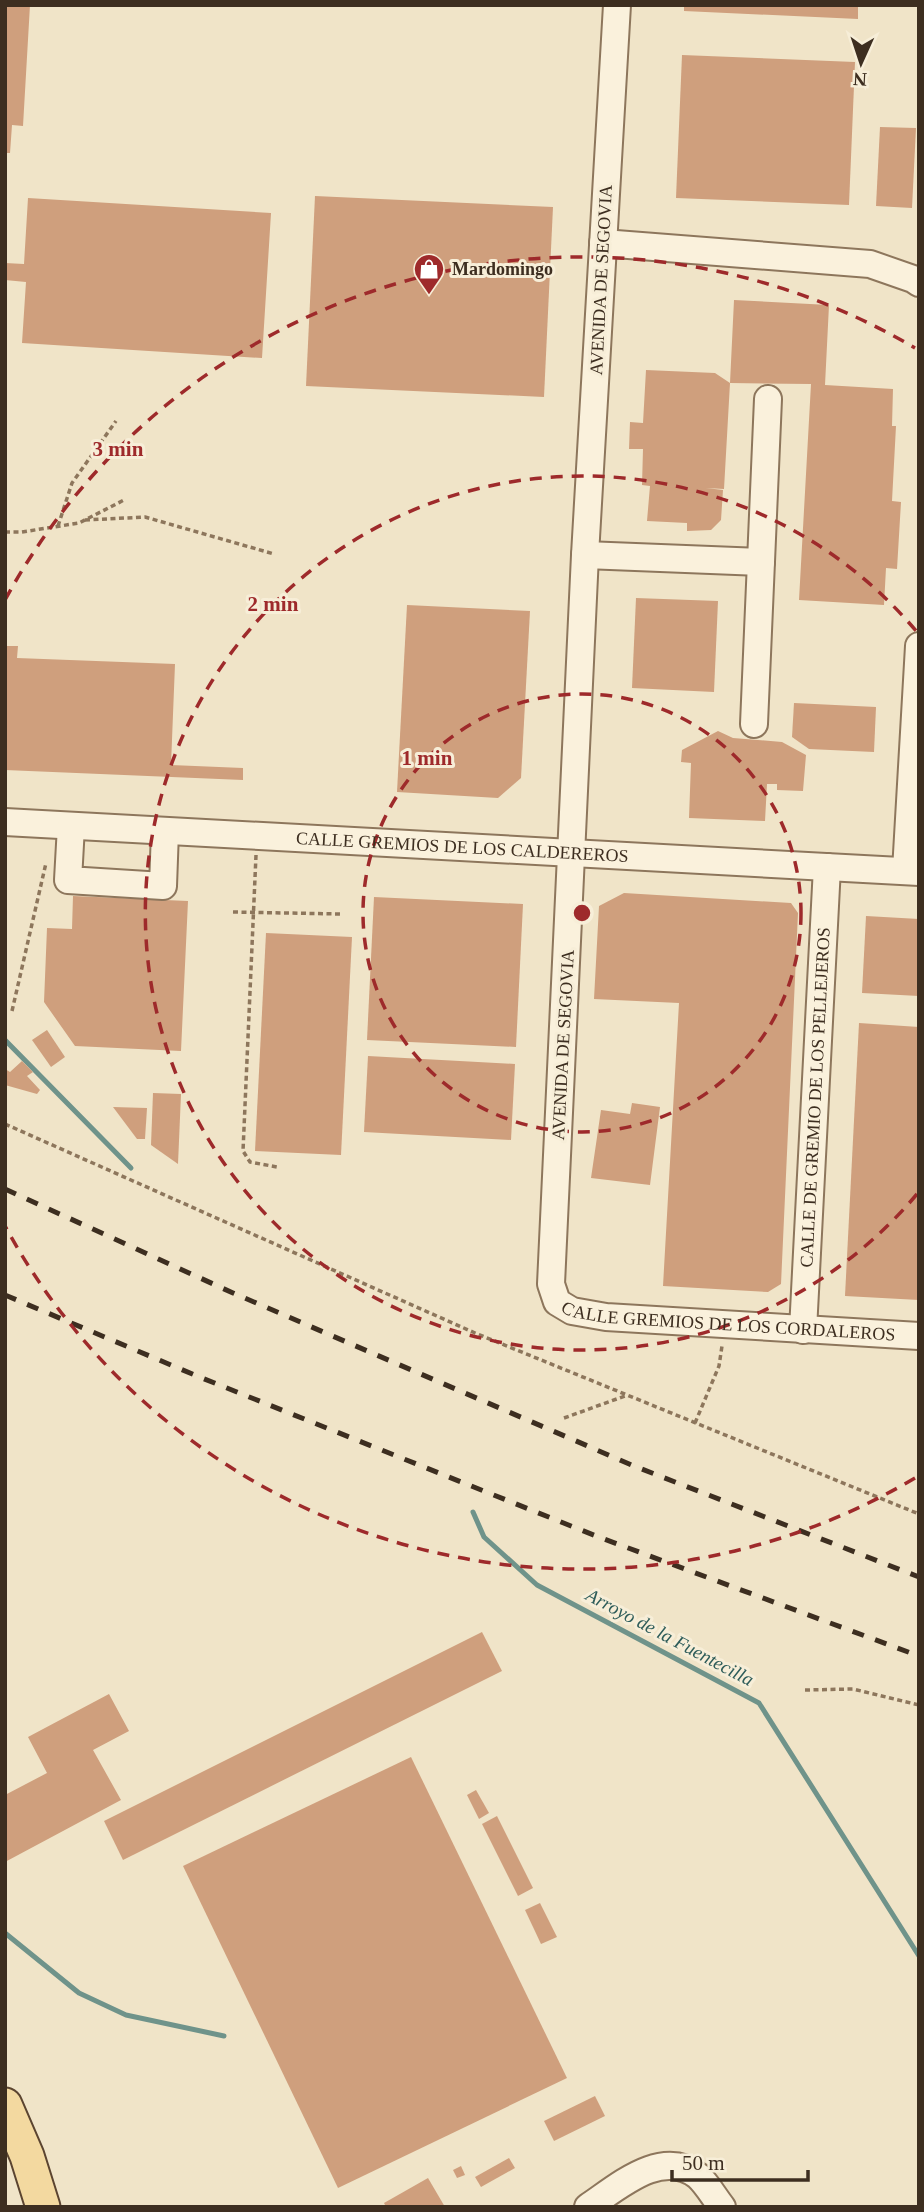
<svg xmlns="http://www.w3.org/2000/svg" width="924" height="2212" viewBox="0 0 924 2212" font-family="Georgia,serif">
	<rect width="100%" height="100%" fill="#f0e4c8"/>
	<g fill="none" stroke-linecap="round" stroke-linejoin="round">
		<g stroke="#6f938a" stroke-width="5">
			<path d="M5,1040L131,1168"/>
			<path d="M473,1512L484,1537L537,1585L759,1703L919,1956"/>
			<path d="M5,1933L79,1993L126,2015L224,2036"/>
		</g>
	</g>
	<g fill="#cf9f7d">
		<path d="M5,5H30L23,126L12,125L10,153H5Z"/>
		<path d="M684,5H858V19L684,11Z"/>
		<path d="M682,55L855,62L849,205L676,198Z"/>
		<path d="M880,127L916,128L912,208L876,206Z"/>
		<path d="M315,196L553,207L544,397L306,386Z"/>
		<path d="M28,198L271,213L262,358L22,343L26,282L5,280V263L24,264Z"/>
		<path d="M734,300L829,305L825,385L893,389L892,426H896L892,501L901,502L897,569L886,568L884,605L799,600L811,384L730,383Z"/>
		<path d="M646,370L715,373L730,383L724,489L706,488L723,490L721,520L711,530L687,531V523L647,521L650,486L642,485L643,449H629L630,422L643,423Z"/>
		<path d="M636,598L718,601L714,692L632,688Z"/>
		<path d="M407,605L530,611L521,778L498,798L397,792Z"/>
		<path d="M5,646H18L17,658L175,664L171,765L243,768V780L5,770Z"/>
		<path d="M794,703L876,707L874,752L809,749L792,737Z"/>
		<path d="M718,731L733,738L782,742L806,755L803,791L777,790V784H767L765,821L689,818L691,763L681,762L682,750Z"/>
		<path d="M624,893L791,903L798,913L781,1284L768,1292L663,1286L679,1003L594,999L599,906Z"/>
		<path d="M73,896L188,901L181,1051L75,1046L44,1002L47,928L72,929Z"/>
		<path d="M374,897L523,904L516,1047L367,1040Z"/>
		<path d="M866,916L919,919V996L862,993Z"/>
		<path d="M266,933L352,937L341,1155L255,1151Z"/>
		<path d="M859,1023L919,1027V1300L845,1296Z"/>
		<path d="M47,1030L65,1057L51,1067L32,1040Z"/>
		<path d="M368,1056L515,1064L511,1140L364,1132Z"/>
		<path d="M22,1061L33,1072L27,1076L40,1090L37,1094L5,1085V1069L10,1072Z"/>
		<path d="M153,1093L181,1094L178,1164L151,1145Z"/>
		<path d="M632,1103L660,1107L650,1185L591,1178L601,1110L630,1114Z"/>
		<path d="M113,1107L147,1108L145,1139H137Z"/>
		<path d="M482,1632L502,1671L123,1860L104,1821Z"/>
		<path d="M109,1694L129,1731L93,1750L121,1800L5,1862V1795L47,1773L28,1737Z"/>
		<path d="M411,1757L567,2078L338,2188L183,1866Z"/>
		<path d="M476,1790L489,1813L479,1819L467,1795Z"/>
		<path d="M497,1816L533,1888L518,1896L482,1824Z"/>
		<path d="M540,1903L557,1937L541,1944L525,1910Z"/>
		<path d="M595,2096L605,2116L554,2141L544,2121Z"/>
		<path d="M509,2158L515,2168L481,2187L475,2177Z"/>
		<path d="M461,2166L465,2175L457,2178L453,2170Z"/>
		<path d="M428,2178L445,2207H386L384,2203Z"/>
	</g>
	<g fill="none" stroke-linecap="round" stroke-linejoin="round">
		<g stroke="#8d765c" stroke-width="30">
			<g id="minor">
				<path id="s1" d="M617,5L585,555L551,1284L557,1302L572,1311L606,1317L919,1336"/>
				<path d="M603,243L870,264L913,279L919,283"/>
				<path d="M585,555L761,562"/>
				<path d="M754,724L768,399"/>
				<path id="s2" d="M5,822L919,872"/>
				<path d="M71,826L68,880L163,886L165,831"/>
				<path d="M906,871L919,646"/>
				<path id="s3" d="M803,1330L827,867"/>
				<path d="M588,2207C618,2187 662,2147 698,2176C707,2184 714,2197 722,2207"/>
			</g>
		</g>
		<g stroke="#5b4430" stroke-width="37">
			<path id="major" d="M5,2105L27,2156L43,2207"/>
		</g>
		<g stroke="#8d765c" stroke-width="3.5" stroke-dasharray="5 3.5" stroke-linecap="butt">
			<path d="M85,520L145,517L274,554"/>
			<path d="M58,526L72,483L116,421"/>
			<path d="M5,532H22L79,523L124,500"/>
			<path d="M256,855L243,1151L250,1162L277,1167"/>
			<path d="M233,912L341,914"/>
			<path d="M12,1011L46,863"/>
			<path d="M5,1124L475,1333L919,1514"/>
			<path d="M564,1418L625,1396"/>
			<path d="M695,1423L719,1366L722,1346"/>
			<path d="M805,1690L853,1689L919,1705"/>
		</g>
		<use href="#minor" stroke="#faf1dc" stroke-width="26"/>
		<use href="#major" stroke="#f3d9a0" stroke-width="33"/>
		<g stroke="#3d2e20" stroke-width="5" stroke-dasharray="12 12" stroke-linecap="butt">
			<path d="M5,1189L233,1293L634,1466L919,1577"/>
			<path d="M5,1295L197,1376L596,1536L919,1656"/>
		</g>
	</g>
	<g fill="none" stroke="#9e2a2b" stroke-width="3.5" stroke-dasharray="12 9">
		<circle cx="582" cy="913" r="219"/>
		<path d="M917 1194A437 437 0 1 1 917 632"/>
		<path d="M915 1478A656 656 0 0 1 5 1226M5 600A656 656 0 0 1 915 348"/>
	</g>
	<defs>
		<g id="shop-pin" transform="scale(1.575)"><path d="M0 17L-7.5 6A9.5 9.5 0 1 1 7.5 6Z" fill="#9e2a2b" stroke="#f7eed8"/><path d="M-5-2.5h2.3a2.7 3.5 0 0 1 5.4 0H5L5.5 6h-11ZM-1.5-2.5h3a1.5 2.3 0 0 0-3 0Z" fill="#fff"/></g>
	</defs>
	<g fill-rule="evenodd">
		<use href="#shop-pin" x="429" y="269"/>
	</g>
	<g text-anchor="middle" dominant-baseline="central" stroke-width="6" stroke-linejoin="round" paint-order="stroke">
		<g font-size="18" font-weight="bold" fill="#3d2e20" stroke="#f7eed8" text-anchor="start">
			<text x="452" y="269">Mardomingo</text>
		</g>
		<g font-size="18" fill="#3d2e20" stroke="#f7eed8">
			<text transform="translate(601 280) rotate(-87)">AVENIDA DE SEGOVIA</text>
			<text stroke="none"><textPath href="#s2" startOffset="458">CALLE GREMIOS DE LOS CALDEREROS</textPath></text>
			<text transform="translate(563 1045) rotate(-87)">AVENIDA DE SEGOVIA</text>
			<text stroke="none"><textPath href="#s3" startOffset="233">CALLE DE GREMIO DE LOS PELLEJEROS</textPath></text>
			<text stroke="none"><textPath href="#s1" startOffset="1474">CALLE GREMIOS DE LOS CORDALEROS</textPath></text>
		</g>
		<g font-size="19" font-style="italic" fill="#2f5d5a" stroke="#f7eed8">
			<text transform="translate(670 1637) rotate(28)">Arroyo de la Fuentecilla</text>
		</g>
	</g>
	<circle cx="582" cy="913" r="10" fill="#9e2a2b" stroke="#f7eed8" stroke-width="3.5"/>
	<g font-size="21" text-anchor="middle" font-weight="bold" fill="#9e2a2b" stroke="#f7eed8" stroke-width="6" stroke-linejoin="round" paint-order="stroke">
		<text x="118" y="456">3 min</text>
		<text x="273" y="611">2 min</text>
		<text x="427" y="765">1 min</text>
	</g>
	<rect width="924" height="2212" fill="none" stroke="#3d2e20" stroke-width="14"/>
	<g transform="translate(861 63) rotate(183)" stroke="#f7eed8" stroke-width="5" paint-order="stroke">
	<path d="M0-5L12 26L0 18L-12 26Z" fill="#3d2e20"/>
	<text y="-10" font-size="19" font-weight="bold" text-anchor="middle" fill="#3d2e20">N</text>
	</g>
	<path d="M672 2170v10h136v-10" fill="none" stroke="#3d2e20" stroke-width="3.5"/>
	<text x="682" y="2170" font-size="21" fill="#3d2e20" stroke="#f7eed8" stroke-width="5" paint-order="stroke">50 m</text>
</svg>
